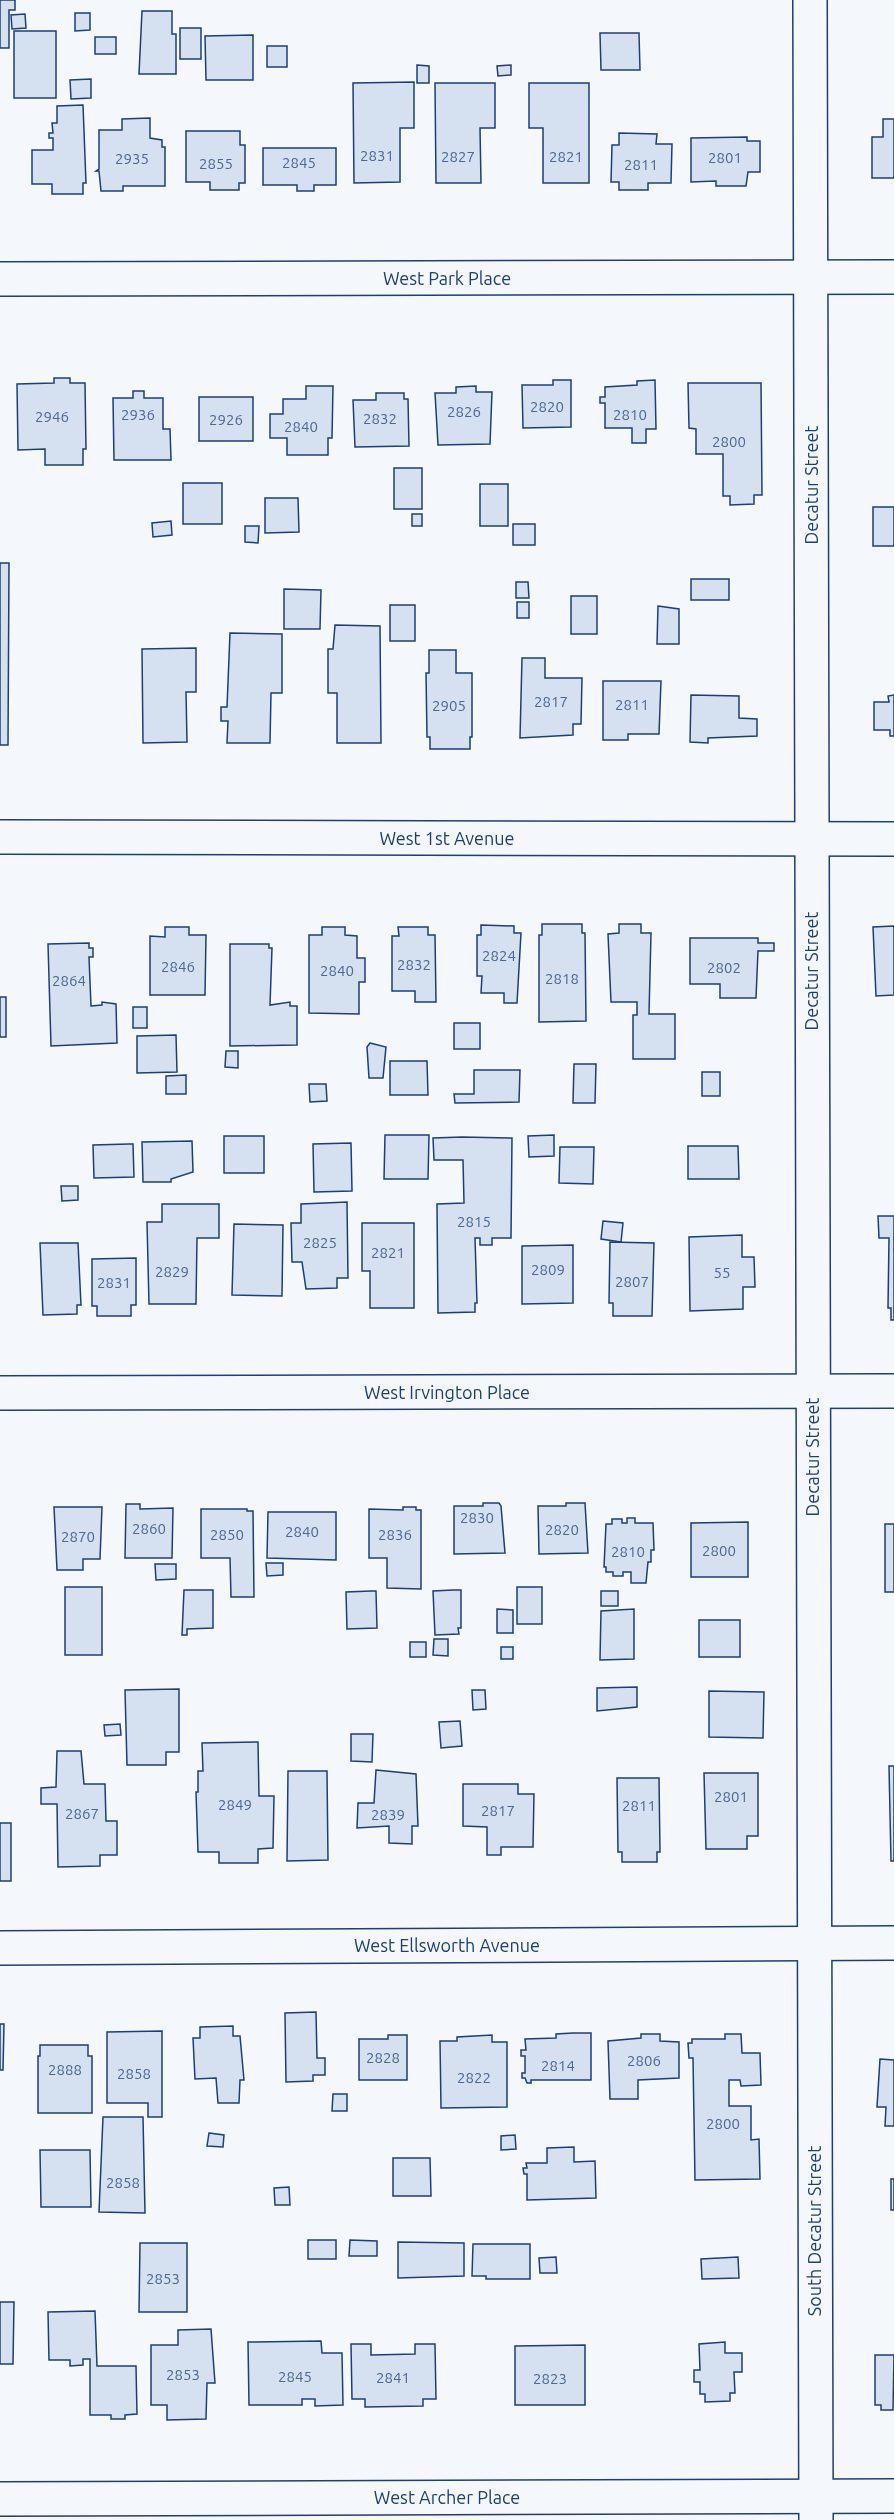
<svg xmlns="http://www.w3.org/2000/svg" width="894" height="2520" viewBox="0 0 894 2520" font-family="Ubuntu,sans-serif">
	<rect width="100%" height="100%" fill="#f4f7fb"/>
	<g fill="#d5e0f0" stroke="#1d3f73" stroke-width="1.5">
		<path d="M0,0H15V10H9V48H0Z"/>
		<path d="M142,11H172V34H176V74H139Z"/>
		<path d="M75,13H90V30L75,31Z"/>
		<path d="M25,14L26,28L12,29L11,15Z"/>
		<rect x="180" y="28" width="21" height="31"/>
		<rect x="14" y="31" width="42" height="67"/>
		<path d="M600,33H639L640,70H601Z"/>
		<path d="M253,35V80H206L205,36Z"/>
		<rect x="95" y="37" width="21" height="17"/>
		<rect x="267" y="46" width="20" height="21"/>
		<path d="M417,65L429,66V83H417Z"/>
		<path d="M511,65V75L498,76L497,66Z"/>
		<path d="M91,79V98L71,99L70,80Z"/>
		<path d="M414,82V128H400V182L354,183L353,83Z"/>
		<path d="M435,83H495V128H480L481,183H436Z"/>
		<path d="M529,83H589V183H543V128H529Z"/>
		<path d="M83,105L86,183H83V194H52V184H32V150H53V138H49V133H53L52,123H57V106Z"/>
		<path d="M150,118V138L162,140V147H165V186H123V191H101L99,171H96L99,169V130H122V119Z"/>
		<path d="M883,119H894V178H872V137H883Z"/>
		<path d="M186,131H240V145H245V183H239V190H210V182H186Z"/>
		<path d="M619,133L657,134L656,144H672L671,183H648V190H619V182H611L612,145H619Z"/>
		<path d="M747,137V141H760V172H748L746,186H716V181L691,182V138Z"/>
		<path d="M263,148H336V185H314V191H297V185H263Z"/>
		<path d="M54,378H70V383H85L86,449H83V465H45V449L18,450L17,384L54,383Z"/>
		<path d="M553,380H571V427L523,428L522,385H553Z"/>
		<path d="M655,380L656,429H646V443H632V428H605V403H600V397H605V387L637,385V381Z"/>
		<path d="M688,383H761L762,495H754V504L730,505V496H723V454H696V429L689,428Z"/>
		<path d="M306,386H333L332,438H328V455H287V438H270V414H283V399H306Z"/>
		<path d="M476,386V392H492L490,444L438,445L435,393H456V387Z"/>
		<path d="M133,391H144V398H163V429H170L171,460H114L113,398H133Z"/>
		<path d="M376,393H404V399H408L409,446L355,447L353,400H376Z"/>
		<rect x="199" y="397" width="54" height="44"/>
		<rect x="394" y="468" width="28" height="41"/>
		<rect x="183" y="483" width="39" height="41"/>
		<rect x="480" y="484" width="28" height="42"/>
		<path d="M265,498H298L299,532L265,533Z"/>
		<rect x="873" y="507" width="21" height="39"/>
		<rect x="412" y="514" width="10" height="12"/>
		<path d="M171,521L172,535L153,537L152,523Z"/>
		<rect x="513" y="524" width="22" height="21"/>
		<path d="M245,526H259L258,543L245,542Z"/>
		<path d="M0,563H9L8,745H0Z"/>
		<rect x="691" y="579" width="38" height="21"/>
		<path d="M516,582H528L529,598H516Z"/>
		<path d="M284,589L321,590L320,629H284Z"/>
		<rect x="571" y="596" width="26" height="38"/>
		<rect x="517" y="602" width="12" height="16"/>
		<rect x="390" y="605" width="25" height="36"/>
		<path d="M658,606L679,609V644H657Z"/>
		<path d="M335,625L380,626L381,743H337V693H328V649H333Z"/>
		<path d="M230,633L282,634V693H271L270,743H227L228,721H221V707H227Z"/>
		<path d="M196,648V692H186L187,742L143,743L142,649Z"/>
		<path d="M429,650H456V673H472V737H470V749H430V737H427L426,673H429Z"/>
		<path d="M522,658H545V678H582L581,724H573V735L520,738Z"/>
		<path d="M603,681H661L659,734H628V740H603Z"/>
		<path d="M691,695L739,696V718L757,719V736L708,738V743L690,742Z"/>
		<path d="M894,695V736H890V730H874V702H889L888,696Z"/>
		<path d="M542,924H582V933H585L586,1021L539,1022V935H542Z"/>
		<path d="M619,924H641V933H651L649,1014H675V1059H633V1015H637V1002H611L608,934L619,933Z"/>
		<path d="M481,925L514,926V933H521L517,1003H504V993H481L482,976H477V935H481Z"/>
		<path d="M894,926V995L876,996L873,927Z"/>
		<path d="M165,927H189V935H206L205,995H150V936L165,937Z"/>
		<path d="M322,927H345V935L357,936V958H365V982H359V1014L309,1013V935H322Z"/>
		<path d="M398,927H428V935H435L436,1002H415V991H392V936H399Z"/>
		<path d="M690,938H758V943H774V951H758L756,998H720V984H690Z"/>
		<path d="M89,943V948H93V957H89L91,1006L102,1005V1002L116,1004L117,1043L51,1046L48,944Z"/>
		<path d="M230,944H269V948H272L270,1005L290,1002V1006H297V1045L230,1046Z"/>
		<rect x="0" y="997" width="6" height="40"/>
		<rect x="133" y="1007" width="14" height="21"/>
		<rect x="454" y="1023" width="26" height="26"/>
		<path d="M176,1035L177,1072L137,1073V1036Z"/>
		<path d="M370,1043L386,1047L383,1078H369L367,1047Z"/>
		<path d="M226,1051H238V1068L225,1067Z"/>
		<path d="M390,1061H427L428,1095H390Z"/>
		<path d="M574,1064H596L595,1103H573Z"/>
		<path d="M474,1070H520L519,1102L455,1103L454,1094H474Z"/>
		<rect x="702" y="1072" width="18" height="24"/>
		<path d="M186,1075V1094H166V1076Z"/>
		<path d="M309,1084H326L327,1101L310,1102Z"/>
		<path d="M385,1135H429L428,1179H384Z"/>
		<path d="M554,1135V1156L529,1157L528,1136Z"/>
		<rect x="224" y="1136" width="40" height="37"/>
		<path d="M462,1137L512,1138L511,1238H492V1245H480V1238H475L477,1303H475V1312L438,1313L437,1204L464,1203L463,1160H434L433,1138Z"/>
		<path d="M192,1141L193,1172L171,1179V1182H143L142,1142Z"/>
		<path d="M351,1143L352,1191L314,1192L313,1144Z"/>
		<path d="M129,1144H133L134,1177L94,1178L93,1145Z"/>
		<path d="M688,1146H738L739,1179H688Z"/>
		<path d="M560,1147H594L593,1184L559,1183Z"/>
		<path d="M61,1186H78V1200L62,1201Z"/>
		<path d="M347,1202L348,1278H337V1288L306,1289L302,1262H292L291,1223H301V1204Z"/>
		<path d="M162,1204H219V1238H197L196,1304H149L147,1222H162Z"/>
		<path d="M878,1216H894V1320H891V1308H888L889,1238H879Z"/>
		<path d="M603,1221L623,1223L621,1242L601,1239Z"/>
		<path d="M362,1223H414V1308H370V1271H362Z"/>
		<path d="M234,1224L283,1225L282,1296L232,1295Z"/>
		<path d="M742,1235V1257H754L755,1287H743V1309L690,1311L689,1237Z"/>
		<path d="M610,1242L654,1243L652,1316H613V1303H609Z"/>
		<path d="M40,1243H78L81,1305H77V1314L43,1315Z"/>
		<path d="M573,1245V1303L522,1304V1246Z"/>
		<path d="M136,1258V1305H131V1316H97V1306H92V1259Z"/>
		<path d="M483,1503H499L501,1506L505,1553L454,1554V1506H483Z"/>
		<path d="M566,1503H585L588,1553L539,1554L538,1506H566Z"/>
		<path d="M126,1504H140V1509L173,1508L172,1558H125Z"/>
		<path d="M54,1507H102L100,1559H83V1570H57Z"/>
		<path d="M403,1507H416V1510H421V1589L387,1588V1558H369V1509L403,1510Z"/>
		<path d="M201,1509H247V1511H253L254,1597H231L230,1558H201Z"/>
		<path d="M268,1512H336V1560L267,1558Z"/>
		<path d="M627,1518H635V1523H653L654,1550H651V1562H648L646,1583H631V1572H623V1576H613V1572H606V1567H604L606,1524H612V1519H622V1523H627Z"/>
		<path d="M748,1522V1577H691V1523Z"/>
		<rect x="885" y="1524" width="9" height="68"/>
		<path d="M266,1563H283V1575L267,1576Z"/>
		<path d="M155,1564H176V1579L156,1580Z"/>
		<rect x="65" y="1587" width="37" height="68"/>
		<rect x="517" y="1587" width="25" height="37"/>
		<path d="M184,1590H213V1628L187,1629V1635H182Z"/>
		<path d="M453,1590H461V1628H458L459,1634L435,1635L433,1591Z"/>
		<path d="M371,1591H376L377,1628L347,1629L346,1592Z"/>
		<rect x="601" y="1591" width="17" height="15"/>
		<path d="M497,1609L513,1610V1633H497Z"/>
		<path d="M634,1609V1659L600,1660L601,1611Z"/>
		<rect x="699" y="1620" width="41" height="37"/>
		<path d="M434,1639H448V1656L433,1655Z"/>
		<rect x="410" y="1642" width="16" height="15"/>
		<rect x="501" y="1647" width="12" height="12"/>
		<path d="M637,1687V1707L597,1711V1688Z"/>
		<path d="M179,1689V1752H166V1765H127L125,1690Z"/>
		<path d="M472,1690H485L486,1709L473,1710Z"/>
		<path d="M709,1691L764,1692L763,1738L709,1737Z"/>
		<path d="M460,1721L462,1746L441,1748L439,1722Z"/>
		<path d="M120,1724L121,1735L105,1736L104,1725Z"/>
		<path d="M351,1734H373L372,1762L351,1761Z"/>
		<path d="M258,1742L259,1796H274L273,1848L258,1849V1863H219V1852H198L196,1792H198V1771H203L202,1743Z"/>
		<path d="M57,1751H81L84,1784H105L106,1821H117V1855H100V1866L58,1867L57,1804H41V1788L56,1787Z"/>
		<path d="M889,1766H894V1861H891Z"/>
		<path d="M376,1770L416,1774L418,1826H412V1844L389,1843V1826L357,1828L358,1803H374Z"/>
		<path d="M288,1771H327L328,1860L287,1861Z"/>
		<path d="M704,1773H758V1836H747V1849H706Z"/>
		<path d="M617,1778H659L660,1852H657V1862H622V1852H618Z"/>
		<path d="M463,1784H518V1794H534L533,1847H501V1855H487V1827L463,1826Z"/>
		<rect x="0" y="1823" width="11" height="58"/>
		<path d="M316,2012L317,2058H325V2075H313V2081L286,2082L285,2013Z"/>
		<path d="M0,2024H4L3,2070H0Z"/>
		<path d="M233,2026V2036H240L244,2080H240L239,2103H218L216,2078L195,2079L193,2038H200V2027Z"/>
		<path d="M162,2031V2117H148V2103H107V2032Z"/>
		<path d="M573,2033H591V2080H531V2083H527L525,2078H522V2073H525V2056H521V2050H526L525,2039L556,2038V2034Z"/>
		<path d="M641,2034H660V2041L679,2042V2078L638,2080V2099H610L608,2041L641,2038Z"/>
		<path d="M725,2034H741L742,2053H760L761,2085L741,2086L740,2080H729V2106H751V2140L759,2139L760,2179L695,2180L693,2058H689L688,2043H692V2039H725Z"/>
		<path d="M388,2035H407V2080H359V2039H388Z"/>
		<path d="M492,2035V2042H507V2107L441,2108L440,2041H457V2037Z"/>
		<path d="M40,2045H88V2056H92V2113H38V2056H40Z"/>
		<path d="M880,2059L894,2060V2126H885L886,2107H877Z"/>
		<path d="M333,2094H347V2111H332Z"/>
		<path d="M103,2117H143L145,2213L99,2212Z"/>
		<path d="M209,2133L224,2135L223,2147L207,2146Z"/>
		<path d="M515,2135L516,2149L501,2150V2136Z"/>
		<path d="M574,2147V2162L595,2161L596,2198L527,2200V2174H524L523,2168H527L526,2163H547V2148Z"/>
		<path d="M40,2150H90L91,2207H41Z"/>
		<path d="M393,2158H430L431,2196H393Z"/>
		<rect x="891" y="2179" width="3" height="31"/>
		<path d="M289,2187L290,2205H275L274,2188Z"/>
		<rect x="308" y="2240" width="28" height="19"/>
		<path d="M350,2240L377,2241V2256H349Z"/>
		<path d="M398,2242L464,2243V2276L398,2278Z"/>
		<path d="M140,2243H187V2312H139Z"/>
		<path d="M473,2244H530V2279H486V2276H472Z"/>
		<path d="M556,2257L557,2273H540L539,2258Z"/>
		<path d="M738,2257L739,2278L702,2279L701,2259Z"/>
		<path d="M0,2302H14L13,2364H0Z"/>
		<path d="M95,2311L97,2366H136L137,2414L125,2415V2419H111V2415H90V2359H83V2365L70,2366V2360H49L48,2312Z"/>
		<path d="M211,2329L215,2383H207L206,2419L167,2420V2405H151V2345H178V2330Z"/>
		<path d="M321,2341L322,2353H342L343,2405L315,2406V2399H302V2405H249L248,2342Z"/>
		<path d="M725,2342V2353H742V2372H734L735,2393H730V2401L705,2402V2394H700V2382H694V2370H700L699,2344Z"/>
		<path d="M351,2344H371V2355L415,2354V2344H435L436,2399H423V2406L365,2407V2399H352Z"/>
		<path d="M585,2345V2405H515V2346Z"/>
		<path d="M875,2355H894L893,2410H881V2405H875Z"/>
	</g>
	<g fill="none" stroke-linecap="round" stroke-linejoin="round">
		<g stroke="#1d3f73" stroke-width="36">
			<g id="street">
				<path d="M810,0L816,2520"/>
				<path d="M0,279L894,277"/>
				<path d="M0,837L894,839"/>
				<path d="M0,1393L894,1391"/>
				<path d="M0,1948L894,1943"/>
				<path d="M0,2499L894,2496"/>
			</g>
		</g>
		<use href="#street" stroke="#f4f7fb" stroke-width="33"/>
	</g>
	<g text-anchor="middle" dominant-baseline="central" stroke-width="4.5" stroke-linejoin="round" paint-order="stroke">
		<g font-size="15" fill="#4b6792">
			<text x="377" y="155">2831</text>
			<text x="458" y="156">2827</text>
			<text x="566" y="156">2821</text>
			<text x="725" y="157">2801</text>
			<text x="132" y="158">2935</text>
			<text x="299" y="162">2845</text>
			<text x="216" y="163">2855</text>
			<text x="641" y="164">2811</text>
			<text x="547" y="406">2820</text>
			<text x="464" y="411">2826</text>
			<text x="138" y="414">2936</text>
			<text x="630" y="414">2810</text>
			<text x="52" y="416">2946</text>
			<text x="380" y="418">2832</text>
			<text x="226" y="419">2926</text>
			<text x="301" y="426">2840</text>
			<text x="729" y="441">2800</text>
			<text x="551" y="701">2817</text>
			<text x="632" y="704">2811</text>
			<text x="449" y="705">2905</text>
			<text x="499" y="955">2824</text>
			<text x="414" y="964">2832</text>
			<text x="178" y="966">2846</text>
			<text x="724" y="967">2802</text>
			<text x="337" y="970">2840</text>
			<text x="562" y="978">2818</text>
			<text x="69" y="980">2864</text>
			<text x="474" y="1221">2815</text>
			<text x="320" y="1242">2825</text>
			<text x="388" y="1252">2821</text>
			<text x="548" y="1269">2809</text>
			<text x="172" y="1271">2829</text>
			<text x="722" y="1272">55</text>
			<text x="632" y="1281">2807</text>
			<text x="114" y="1282">2831</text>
			<text x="477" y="1517">2830</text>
			<text x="149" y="1528">2860</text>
			<text x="562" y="1529">2820</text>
			<text x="302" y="1531">2840</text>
			<text x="227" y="1534">2850</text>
			<text x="395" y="1534">2836</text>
			<text x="78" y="1536">2870</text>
			<text x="719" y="1550">2800</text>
			<text x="628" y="1551">2810</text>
			<text x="731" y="1796">2801</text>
			<text x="235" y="1804">2849</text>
			<text x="639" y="1805">2811</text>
			<text x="498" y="1810">2817</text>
			<text x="82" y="1813">2867</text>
			<text x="388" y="1814">2839</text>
			<text x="383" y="2057">2828</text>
			<text x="644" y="2060">2806</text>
			<text x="558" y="2065">2814</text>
			<text x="65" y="2069">2888</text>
			<text x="134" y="2073">2858</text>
			<text x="474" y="2077">2822</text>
			<text x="723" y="2123">2800</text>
			<text x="123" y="2182">2858</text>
			<text x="163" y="2278">2853</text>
			<text x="183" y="2374">2853</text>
			<text x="295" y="2376">2845</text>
			<text x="393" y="2377">2841</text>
			<text x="550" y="2378">2823</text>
		</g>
		<g font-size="18" fill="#1d3f73" stroke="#f4f7fb">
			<text x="447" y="278">West Park Place</text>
			<text transform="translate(811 485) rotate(-90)">Decatur Street</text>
			<text x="447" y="838">West 1st Avenue</text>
			<text transform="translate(811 971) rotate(-90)">Decatur Street</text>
			<text x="447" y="1392">West Irvington Place</text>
			<text transform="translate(812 1457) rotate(-90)">Decatur Street</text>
			<text x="447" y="1945">West Ellsworth Avenue</text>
			<text transform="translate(814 2231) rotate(-90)">South Decatur Street</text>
			<text x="447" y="2497">West Archer Place</text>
		</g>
	</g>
</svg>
